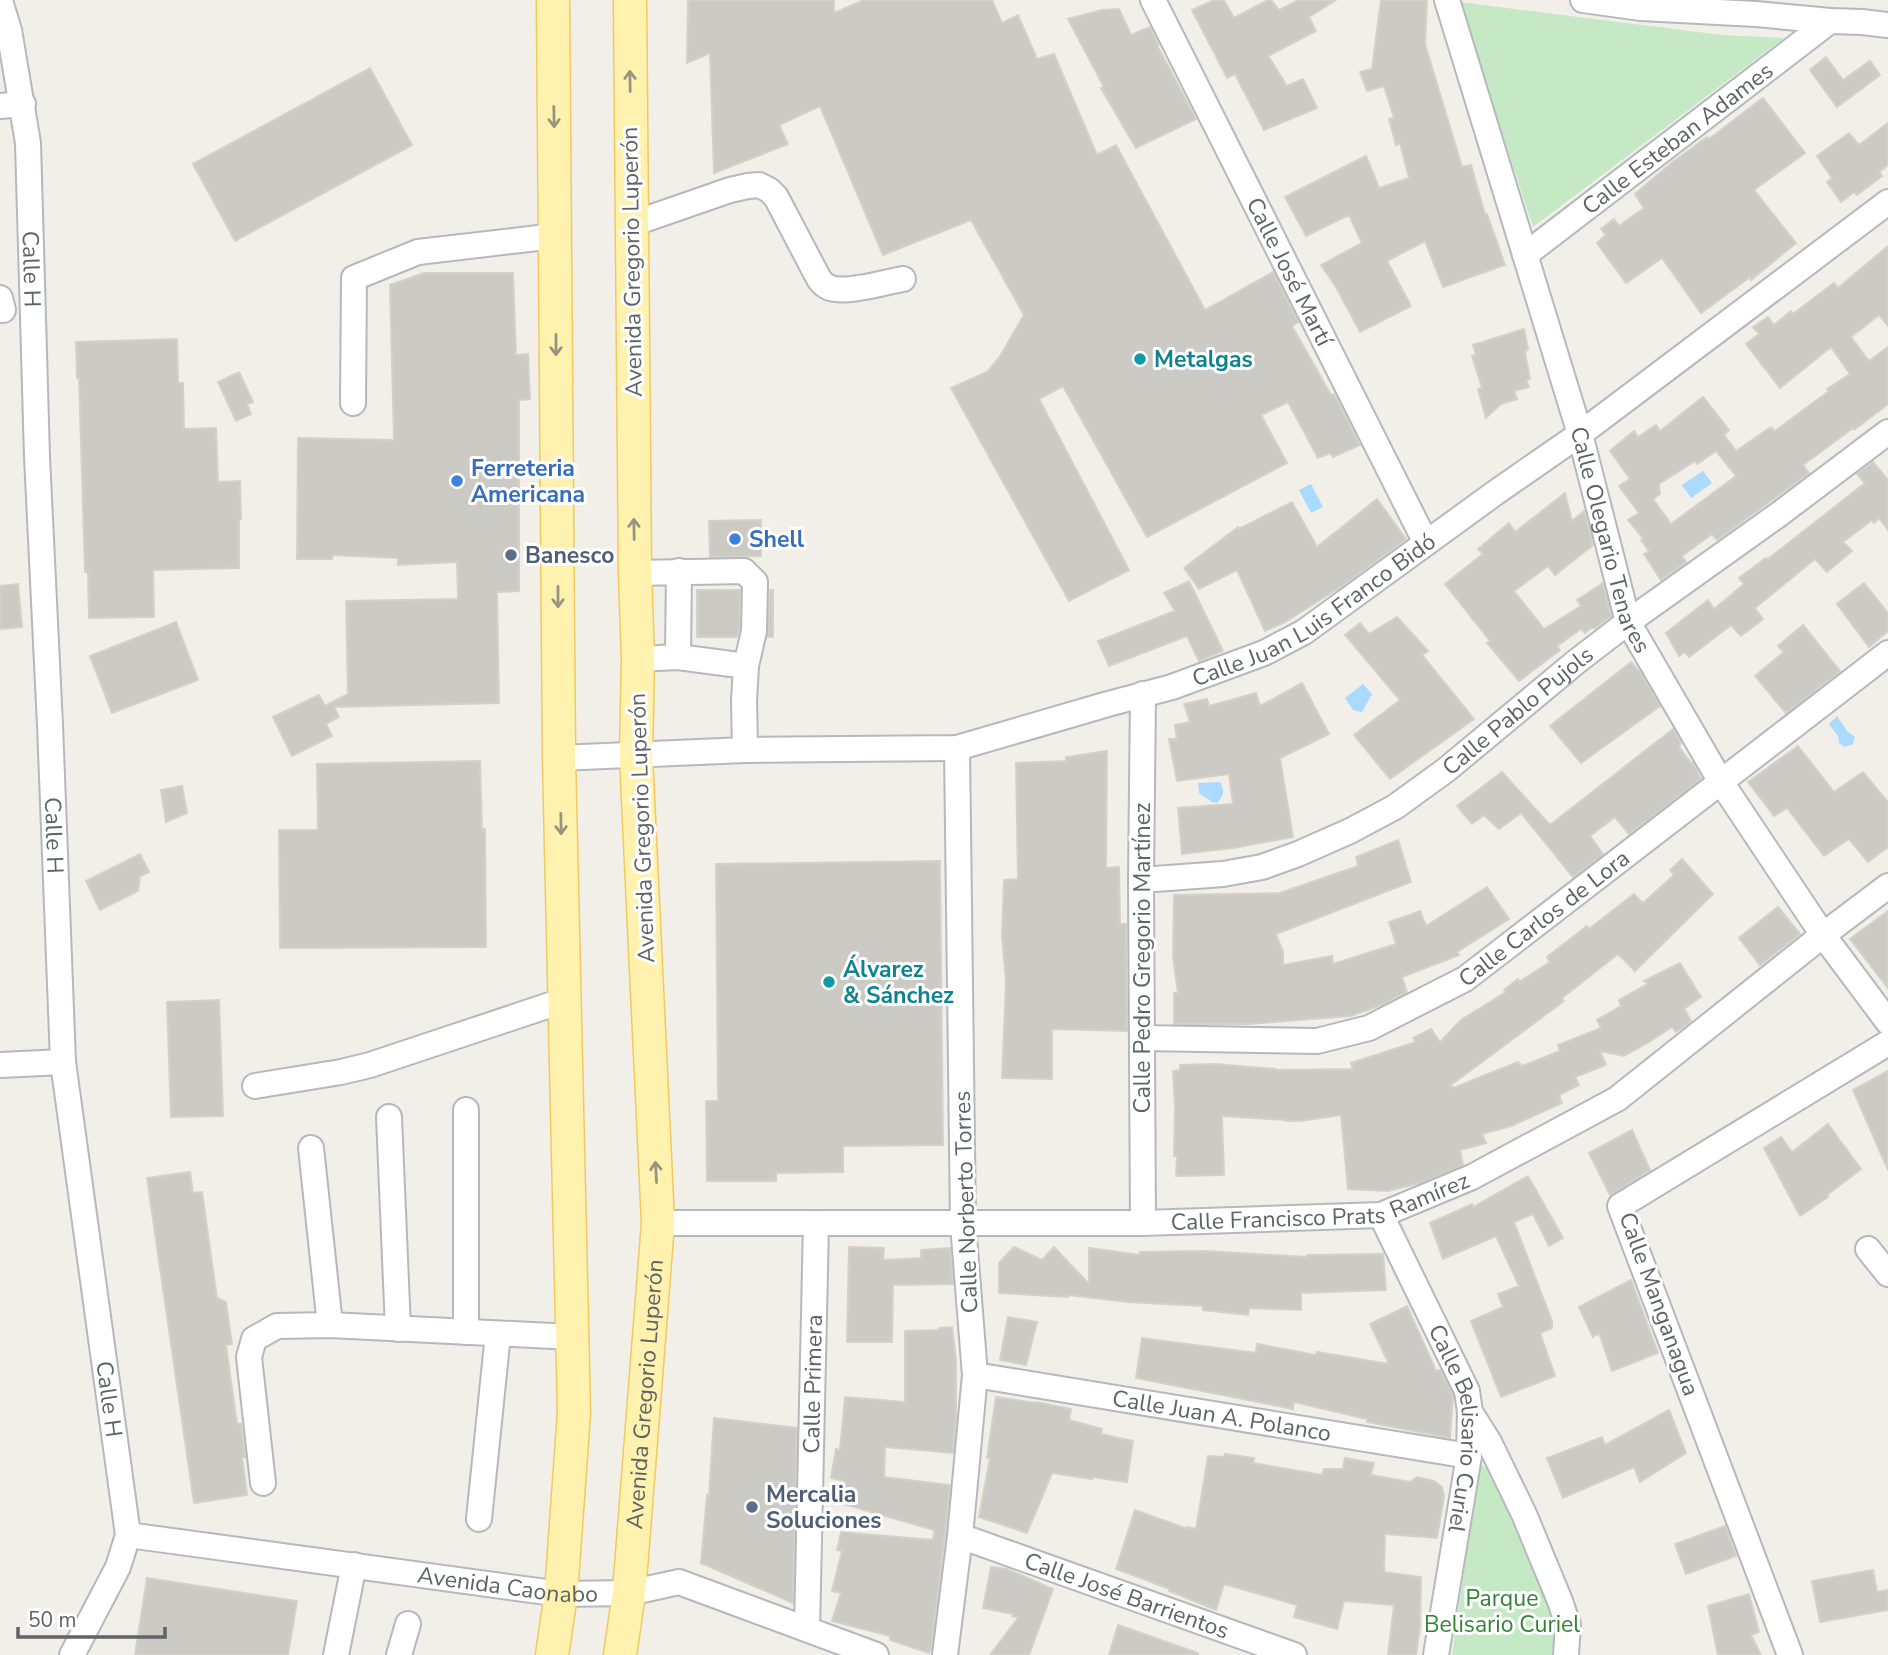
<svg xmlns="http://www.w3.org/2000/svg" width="1888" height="1655" viewBox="0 0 1888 1655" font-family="'Nunito Sans',sans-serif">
	<rect width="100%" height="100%" fill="#f1efe8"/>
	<g fill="#c5e8c5">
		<path d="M1459,2L1722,35L1784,38L1533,227Z"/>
		<path d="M1479,1465L1491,1470L1554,1620V1645L1552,1655H1452Z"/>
	</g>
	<g fill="#aadaff">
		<path d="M1703,471L1712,483L1691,498L1682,485Z"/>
		<path d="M1311,484L1323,507L1311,513L1299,490Z"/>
		<path d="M1363,684L1372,694L1362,712L1353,710L1345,698Z"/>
		<path d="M1837,716L1847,731L1855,737L1853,744L1845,747L1839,743L1838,736L1829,724Z"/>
		<path d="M1220,782C1225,791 1224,795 1217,803L1212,802L1199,793L1198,783Z"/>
	</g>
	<g fill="#cccac5" stroke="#d6d1c6" stroke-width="2" fill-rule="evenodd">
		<path d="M688,0H834V13L864,0H992L1002,23L1018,15L1037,59L1054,54L1097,155L1116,145L1205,310L1273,272L1298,322L1292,326L1331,395L1334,394L1360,445L1333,457L1330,453L1318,458L1288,402L1261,415L1287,463L1147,537L1063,386L1039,399L1129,570L1069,601L951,388L987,372L999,358L1024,315L971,220L883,255L820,106L779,125L788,144L714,173L710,53L687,63Z"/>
		<path d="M1214,0H1224L1234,18L1268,0H1271L1279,10L1299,0H1336L1309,17L1316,31L1268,56L1287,86L1303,79L1317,108L1264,130L1235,74L1227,78L1192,10Z"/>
		<path d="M1381,0H1427L1425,44L1462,167L1471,165L1485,214H1487L1505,265L1443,287L1425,241L1387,261L1411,306L1360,332L1336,287L1321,265L1362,243L1349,215L1306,236L1285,197L1366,156L1379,188L1409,178L1400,143L1396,145L1389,119L1394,118L1384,86L1367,91L1360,72L1372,69Z"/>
		<path d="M1119,9L1131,35L1150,27L1158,44V47L1196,119L1136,148L1101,88L1104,87L1068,19L1102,10Z"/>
		<path d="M1826,57L1843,80L1870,61L1880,75L1837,107L1810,70Z"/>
		<path d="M370,68L412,145L235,241L193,164Z"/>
		<path d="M1763,98L1805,153L1754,190L1796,243L1751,280L1750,277L1701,313L1662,258L1626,283L1597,243L1606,235L1601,229L1614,219L1619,226L1644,208L1635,194L1674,161L1707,137L1709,139Z"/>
		<path d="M1888,123V165L1879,172L1882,176L1857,195L1854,192L1841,202L1827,182L1832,178L1817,156L1849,133L1859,145Z"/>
		<path d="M1888,246V326L1879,315L1851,337L1869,361L1888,347V404L1854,430L1853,428L1803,465L1809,473L1717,540L1712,534L1682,556L1686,562L1661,580L1644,554L1649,551L1641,540L1643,538L1628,520L1639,513L1619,486L1630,479L1610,451L1634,431L1638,437L1656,425L1660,431L1703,397L1729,430L1724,435L1736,451L1771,427L1775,431L1829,391L1827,389L1850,374L1831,347L1780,388L1746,344L1759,334L1753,327L1768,317L1774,325L1791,311L1793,314L1834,283L1838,288ZM1716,451L1736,476L1671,524L1653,499L1660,494L1659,484L1695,461L1697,464Z"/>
		<path d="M424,273H513L516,355L528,354L530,399L519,400V591L497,592L499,703L334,707L339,717L326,724L332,736L292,756L273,717L319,695L325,706L348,694L346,601L458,599L457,562L398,565V558L332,555V559H297L298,438L394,440L390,285Z"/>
		<path d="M1524,329L1528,349L1525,352L1530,379L1526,380L1529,387L1514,391L1517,399L1501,404L1486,418L1478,389L1482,388L1472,356L1476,355L1473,345Z"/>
		<path d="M177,339L178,383H183L184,429L216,428L218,482L240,481L241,519H239V568L153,570L154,617L89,618L88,572H85L79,378H77L76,342Z"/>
		<path d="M239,372L253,402L247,404L251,414L236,421L218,382Z"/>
		<path d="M1873,462L1888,480V530L1879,518L1874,523L1872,520L1843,542L1852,551L1827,572L1815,559L1755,608L1763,619L1741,636L1731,625L1689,657L1685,652L1679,656L1666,633L1708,600L1714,609L1744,584L1739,578L1766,558L1768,559L1865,483L1857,474Z"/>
		<path d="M1565,493L1572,521L1584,511L1593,545L1555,575L1548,566L1514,591L1544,629L1581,606L1577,600L1603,583L1611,616L1595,628H1591L1585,633L1581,629L1557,646L1560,650L1519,681L1487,643L1490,641L1445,584L1483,554L1478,549L1509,523L1515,532Z"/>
		<path d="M1377,499L1406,539L1342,586L1285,622L1265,631L1237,570L1199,589L1184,568L1238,527L1239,529L1292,502L1317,547Z"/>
		<path d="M761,520V556L710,557L709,521Z"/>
		<path d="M1189,581L1223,651L1199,661L1187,636L1109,666L1098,641L1175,611L1164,593Z"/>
		<path d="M1864,583L1888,613V631L1869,647L1837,604Z"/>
		<path d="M18,584L22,627L0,629V586Z"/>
		<path d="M697,590H740L739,629L737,637H697Z"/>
		<path d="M770,590H773V637H768Z"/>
		<path d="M1397,617L1428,651L1422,655L1474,719L1390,779L1354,735L1400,700L1345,635L1360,623L1369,634Z"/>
		<path d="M176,622L198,680L112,713L90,656Z"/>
		<path d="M1803,625L1840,671L1786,713L1755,676L1784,652L1778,646Z"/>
		<path d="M1631,662L1640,672L1660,706L1581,763L1550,726Z"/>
		<path d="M1302,683L1329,734L1280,758L1293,837L1233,848L1182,854L1178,808L1233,804L1229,774L1177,781L1169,739H1177L1175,725L1190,722L1184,704L1207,699L1209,706L1256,693L1260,706Z"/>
		<path d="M1673,729L1681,743L1679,747L1691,763H1693L1701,779L1629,834L1615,817L1590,836L1603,854L1573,877L1521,813L1499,829L1484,815L1472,824L1457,806L1502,772L1550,825Z"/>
		<path d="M1798,746L1834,792L1863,772L1888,802V847L1868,862L1849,839L1824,856L1787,808L1774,816L1748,782Z"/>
		<path d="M1107,751L1106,868L1119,867L1120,924H1126L1127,1031L1052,1029V1079L1002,1078L1006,982L1002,936L1004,880L1018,879L1016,763L1066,761V757Z"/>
		<path d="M480,761L482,829H485L486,947L280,948L279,830H318L317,764Z"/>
		<path d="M182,786L187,813L166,822L161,790Z"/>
		<path d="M1398,840L1411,882L1276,934L1283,952V965L1332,956L1333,964L1396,944L1389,922L1420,911L1426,926L1487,887L1509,919L1457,952L1459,955L1402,977L1407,992L1384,1004L1351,1016L1248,1024H1174V993H1178L1173,957L1174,895L1280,893L1358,866L1356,857Z"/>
		<path d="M140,854L149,872L140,876L138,891L100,910L86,881Z"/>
		<path d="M1682,859L1713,894L1635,971L1618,954L1562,998L1564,1001L1451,1085L1453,1088L1518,1062L1522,1066L1560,1051L1558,1045L1601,1028L1597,1020L1621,1006L1619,1000L1648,984L1644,981L1680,963L1701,997L1684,1009L1691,1021L1676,1032L1672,1027L1649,1042L1624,1056L1600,1051L1606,1065L1575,1077L1579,1085L1559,1095L1562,1103L1511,1126L1482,1134L1486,1143L1460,1150L1463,1165L1423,1182L1388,1191L1348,1189L1341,1115L1300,1121H1286V1120L1222,1116L1224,1175L1176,1176L1177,1156H1174L1175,1107L1173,1071L1180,1070V1065L1215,1064L1276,1069V1070L1353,1069L1351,1063L1416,1042L1413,1038L1431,1029L1440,1042L1461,1020L1506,992L1504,990L1518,979L1519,982L1550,962L1547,957L1587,926L1589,929L1634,894L1643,903L1674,875L1670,870Z"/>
		<path d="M940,861L943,1145L843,1146V1172L776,1173V1181H707L706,1101H718L716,864Z"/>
		<path d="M1778,907L1800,934L1760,965L1739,938Z"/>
		<path d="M1888,911V988L1850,939Z"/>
		<path d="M219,1000L223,1116L171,1117L167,1002Z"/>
		<path d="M1888,1071V1170L1853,1090Z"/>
		<path d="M1828,1124L1861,1169L1827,1195L1828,1197L1800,1216L1764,1148L1781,1137L1792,1152Z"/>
		<path d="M1632,1130L1650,1170L1610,1195L1589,1153Z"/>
		<path d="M190,1172L193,1193L202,1192L217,1298L226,1302L232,1344L226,1345L237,1424H241L245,1457H242L247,1495L194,1503L147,1178Z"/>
		<path d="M1528,1176L1563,1238L1549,1246L1533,1214L1514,1222L1552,1321V1328L1540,1333L1555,1376L1501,1397L1471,1321L1503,1307L1498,1294L1519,1286L1496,1236L1443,1259L1430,1223L1472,1204L1473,1207Z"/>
		<path d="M849,1247L884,1248L883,1260L921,1258V1250L950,1248L953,1284L893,1285L892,1342H847Z"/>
		<path d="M1014,1247L1042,1260L1054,1247L1089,1284V1248L1140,1255V1252L1206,1251L1307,1257V1255L1383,1254L1386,1290L1301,1293V1310L1249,1308L1248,1315L1203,1310V1306L1128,1302L1068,1295V1297L999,1293V1263Z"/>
		<path d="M1631,1280L1658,1353L1612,1371L1599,1333L1593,1337L1579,1307Z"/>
		<path d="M1407,1306L1436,1371L1440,1370L1453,1395L1450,1438L1367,1422V1419L1294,1402L1293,1409L1136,1378L1142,1338L1256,1353L1257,1344L1316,1355L1317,1352L1389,1364L1370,1324Z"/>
		<path d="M1008,1317L1037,1322L1026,1365L1000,1360Z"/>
		<path d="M952,1327L956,1360V1418L953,1453L885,1447L884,1477L950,1485L945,1534L931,1649L929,1653L890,1640V1636L832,1621L841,1593L832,1591L842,1551L837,1550L841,1532L933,1540L934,1530L843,1504L844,1481L831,1478L836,1449L840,1450L845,1397L905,1402V1331L938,1330L939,1328Z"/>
		<path d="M996,1397L1036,1403V1402L1071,1409L1069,1420L1102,1429L1101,1434L1133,1441L1127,1482L1092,1477V1479L1052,1473L1027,1533L979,1517L990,1458H987Z"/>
		<path d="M1669,1410L1686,1453L1640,1482L1634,1467L1563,1498L1547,1458L1602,1437L1605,1445Z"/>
		<path d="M714,1418L797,1428L793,1603L701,1563L707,1495L709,1496Z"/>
		<path d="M1225,1454L1254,1458L1253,1463L1322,1475L1324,1469H1343L1345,1458L1374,1463L1371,1475L1410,1482L1417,1477L1434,1481L1442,1487L1444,1496L1437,1538L1385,1534L1384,1572L1421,1577L1420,1627L1416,1655H1388L1394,1605L1344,1601L1337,1629L1294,1617L1297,1605L1224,1584L1216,1610L1169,1591L1170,1589L1116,1569L1135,1510L1188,1529V1527L1196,1529L1208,1456L1224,1457Z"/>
		<path d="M1725,1526L1736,1556L1686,1574L1675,1544Z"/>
		<path d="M991,1567L1007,1569L1053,1589L1029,1655H990L1018,1618L1012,1616L1013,1614L983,1608Z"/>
		<path d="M1873,1570L1877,1592L1888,1590V1610L1820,1622L1812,1581Z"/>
		<path d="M147,1578L297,1601L288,1655H135Z"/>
		<path d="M1749,1594L1759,1632L1751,1635L1761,1655H1718L1708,1606Z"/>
		<path d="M1118,1625L1198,1653V1655H1109Z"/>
	</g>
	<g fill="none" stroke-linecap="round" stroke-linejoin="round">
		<g stroke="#b5b8bc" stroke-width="28">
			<g id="minor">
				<path id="s1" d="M1153,0L1426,543"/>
				<path id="s2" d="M1447,0L1580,434L1628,622L1721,782L1823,935L1888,1022"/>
				<path d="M1583,0L1641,8L1756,14L1830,21L1862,22L1888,25"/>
				<path id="s3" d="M0,1L9,30L28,143L37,457L50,725L63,1062L128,1535L118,1567L72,1655"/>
				<path d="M0,106L23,104"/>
				<path d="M632,224L730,190L748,186L759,185L769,190L776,197L819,279C822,283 824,285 828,287C844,295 885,282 903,279"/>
				<path id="s4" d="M1525,255L1830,21"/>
				<path d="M0,298L3,310"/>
				<path d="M353,403L354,278L418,252L555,236"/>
				<path d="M635,573L744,571L755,582L754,631L746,666"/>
				<path d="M678,657L679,571"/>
				<path d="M638,659L678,657L746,666L744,701L745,750"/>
				<path id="s5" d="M559,758L745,750L957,748L1108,704L1172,687L1264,653L1304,632L1495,493L1580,434L1888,202"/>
				<path id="s6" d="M1141,880L1223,874L1262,867L1298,854L1350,831L1395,807L1446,770L1576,662L1628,622L1778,515L1888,432"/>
				<path id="s7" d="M1142,1038L1317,1041L1369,1028L1465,979L1888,653"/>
				<path d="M0,1065L63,1062"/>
				<path d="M255,1086L341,1072L370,1065L565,1000"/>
				<path d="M466,1110V1332"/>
				<path d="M389,1117L398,1329"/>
				<path d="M311,1148L330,1325"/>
				<path id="s8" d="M1381,1215L1467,1391L1470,1412L1469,1456L1436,1655"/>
				<path id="s9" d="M658,1223H1143L1381,1215L1472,1177L1617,1099L1823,935L1888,886"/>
				<path d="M1143,1223L1141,880L1143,694"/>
				<path d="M1868,1249L1888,1274"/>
				<path id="s10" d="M975,1375L1469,1456"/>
				<path d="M1470,1412L1489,1442L1524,1514L1560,1601L1568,1625L1566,1655"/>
				<path d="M263,1483L249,1357L254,1339L277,1326L330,1325L572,1337"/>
				<path d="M479,1519L498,1334"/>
				<path id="s11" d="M128,1535L561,1594L629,1593L679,1582L876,1655"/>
				<path id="s12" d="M960,1536L1294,1655"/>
				<path id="s13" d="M807,1629L816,1224"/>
				<path d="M336,1655L354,1565"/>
				<path d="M399,1655L408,1624"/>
				<path d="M945,1655L960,1536L975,1375L963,1224L957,748"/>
				<path d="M1790,1655L1620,1206L1888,1043"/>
			</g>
		</g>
		<g stroke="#f2c960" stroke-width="35">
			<g id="major">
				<path d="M552,1655L561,1594L574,1413L559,758L553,0"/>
				<path id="s14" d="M620,1655L629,1593L658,1223L636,756L638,659L635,573L630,0"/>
			</g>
		</g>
		<use href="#minor" stroke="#fff" stroke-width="24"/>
		<use href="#major" stroke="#fff2af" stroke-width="32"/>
	</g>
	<defs><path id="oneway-shaft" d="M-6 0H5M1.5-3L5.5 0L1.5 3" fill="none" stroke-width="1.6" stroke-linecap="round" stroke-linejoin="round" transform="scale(1.75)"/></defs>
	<g stroke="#979581">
		<use href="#oneway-shaft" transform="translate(630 81) rotate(-91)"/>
		<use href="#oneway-shaft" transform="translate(554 117) rotate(89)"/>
		<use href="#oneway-shaft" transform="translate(556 345) rotate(90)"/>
		<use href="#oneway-shaft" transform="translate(634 529) rotate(-91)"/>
		<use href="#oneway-shaft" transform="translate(558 597) rotate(90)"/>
		<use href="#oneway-shaft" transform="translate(561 824) rotate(89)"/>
		<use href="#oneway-shaft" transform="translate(656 1172) rotate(-93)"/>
	</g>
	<g fill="#0f9aa8" stroke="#fff" stroke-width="2.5">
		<circle cx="1140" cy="359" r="7"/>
		<circle cx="829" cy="982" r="7"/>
	</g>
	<g fill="#3f7fe0" stroke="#fff" stroke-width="2.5">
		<circle cx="457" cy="481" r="7"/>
		<circle cx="735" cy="539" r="7"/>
	</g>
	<g fill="#5c6f8a" stroke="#fff" stroke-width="2.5">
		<circle cx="511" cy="555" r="7"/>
		<circle cx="752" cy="1507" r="7"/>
	</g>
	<g text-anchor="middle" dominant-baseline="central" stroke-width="6" stroke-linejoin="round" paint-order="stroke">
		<g font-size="23" fill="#5f6368" stroke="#fff">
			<text stroke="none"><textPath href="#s4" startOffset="192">Calle Esteban Adames</textPath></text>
			<text transform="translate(632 262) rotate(-91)">Avenida Gregorio Luperón</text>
			<text stroke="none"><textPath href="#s3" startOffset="271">Calle H</textPath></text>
			<text stroke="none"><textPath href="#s1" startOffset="304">Calle José Martí</textPath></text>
			<text stroke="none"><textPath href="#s2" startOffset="564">Calle Olegario Tenares</textPath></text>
			<text stroke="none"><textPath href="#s5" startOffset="784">Calle Juan Luis Franco Bidó</textPath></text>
			<text stroke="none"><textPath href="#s6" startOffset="424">Calle Pablo Pujols</textPath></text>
			<text transform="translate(642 828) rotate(-92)">Avenida Gregorio Luperón</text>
			<text stroke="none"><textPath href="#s3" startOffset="838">Calle H</textPath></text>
			<text stroke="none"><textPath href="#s7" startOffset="436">Calle Carlos de Lora</textPath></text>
			<text transform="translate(1142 958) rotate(-90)">Calle Pedro Gregorio Martínez</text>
			<text stroke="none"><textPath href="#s9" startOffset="665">Calle Francisco Prats Ramírez</textPath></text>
			<text transform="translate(966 1202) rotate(-92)">Calle Norberto Torres</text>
			<text transform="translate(1659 1304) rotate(70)">Calle Manganagua</text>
			<text stroke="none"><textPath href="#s13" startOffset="245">Calle Primera</textPath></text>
			<text stroke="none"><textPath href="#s14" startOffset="262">Avenida Gregorio Luperón</textPath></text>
			<text stroke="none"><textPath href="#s3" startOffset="1405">Calle H</textPath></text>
			<text stroke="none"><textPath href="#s10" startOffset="250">Calle Juan A. Polanco</textPath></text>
			<text stroke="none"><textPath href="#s8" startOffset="231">Calle Belisario Curiel</textPath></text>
			<text stroke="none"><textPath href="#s11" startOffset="383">Avenida Caonabo</textPath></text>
			<text stroke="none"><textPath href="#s12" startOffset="177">Calle José Barrientos</textPath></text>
		</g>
		<g font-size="23" font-weight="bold" fill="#0d838f" stroke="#fff" text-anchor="start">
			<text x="1154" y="359">Metalgas</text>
			<text x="843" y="969">Álvarez<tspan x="843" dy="26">&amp; Sánchez</tspan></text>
		</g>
		<g font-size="23" font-weight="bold" fill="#366cbe" stroke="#fff" text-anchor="start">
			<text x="471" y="468">Ferreteria<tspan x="471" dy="26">Americana</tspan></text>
			<text x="749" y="539">Shell</text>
		</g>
		<g font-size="23" font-weight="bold" fill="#4e5e75" stroke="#fff" text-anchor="start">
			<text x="525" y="555">Banesco</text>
			<text x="766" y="1494">Mercalia<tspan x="766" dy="26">Soluciones</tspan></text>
		</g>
		<g font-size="23" fill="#348238" stroke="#fff">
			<text x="1502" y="1598">Parque<tspan x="1502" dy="26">Belisario Curiel</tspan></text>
		</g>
	</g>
	<path d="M18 1627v10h147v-10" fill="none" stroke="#5f6368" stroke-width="3.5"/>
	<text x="28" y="1627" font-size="21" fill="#5f6368" stroke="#ffffff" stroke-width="5" paint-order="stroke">50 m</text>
</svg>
